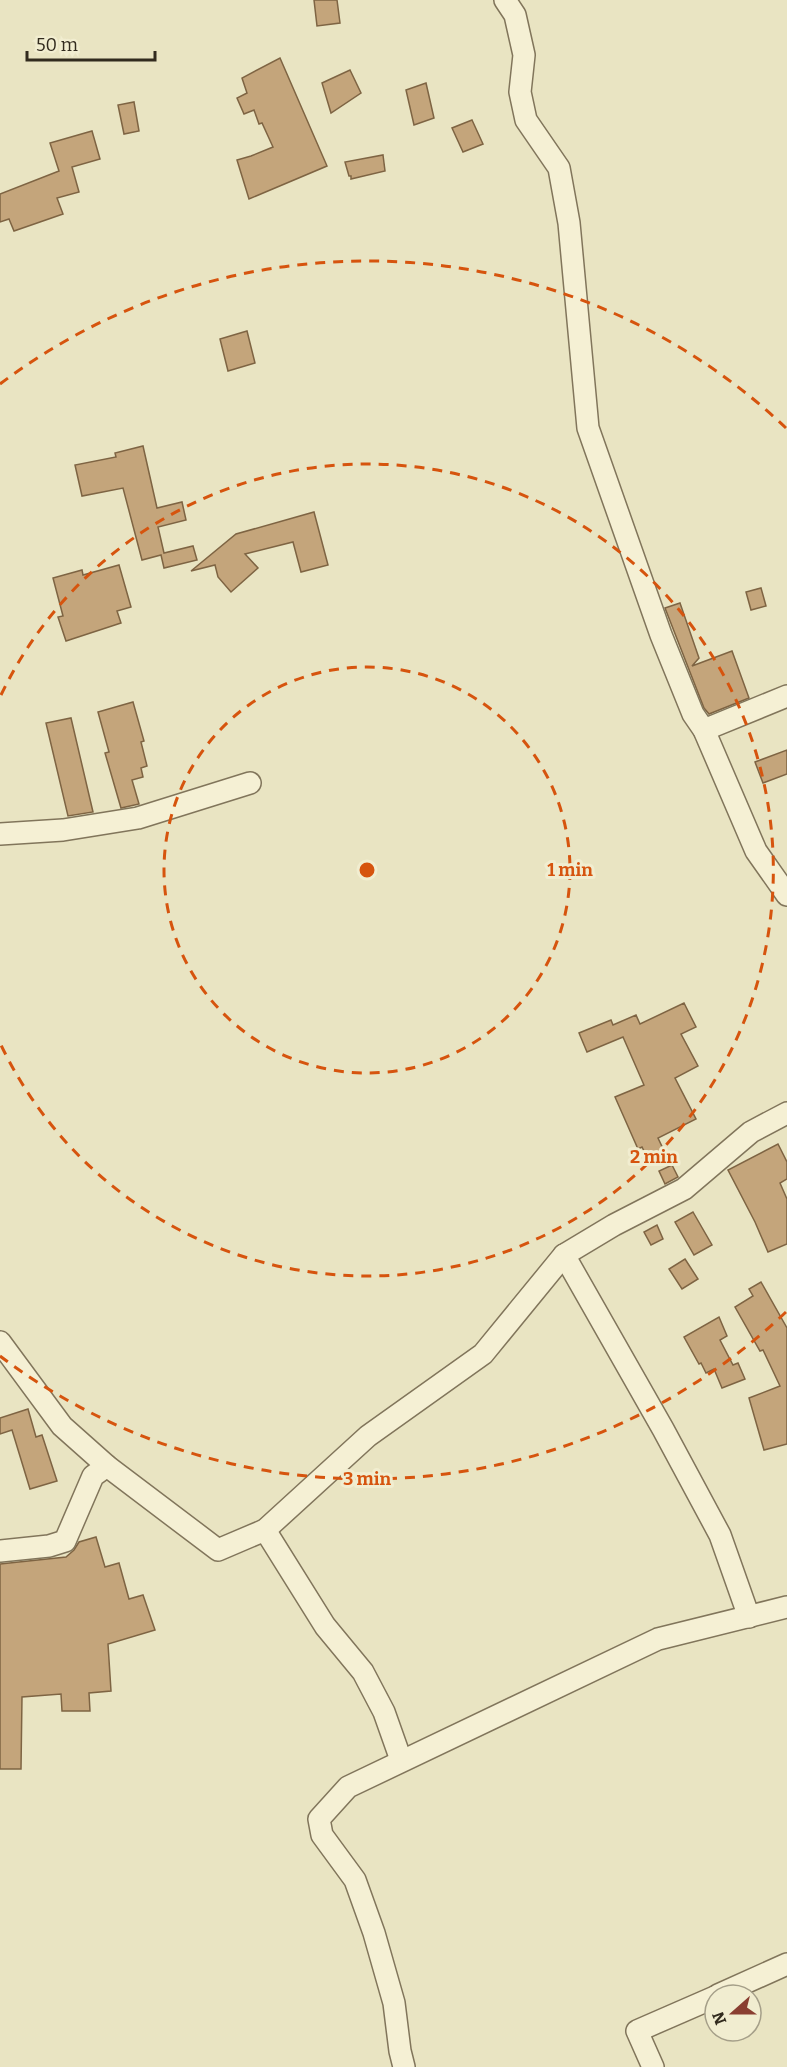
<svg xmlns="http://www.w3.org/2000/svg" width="787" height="2067" viewBox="0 0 787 2067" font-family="Bitter,serif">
	<rect width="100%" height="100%" fill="#e9e4c2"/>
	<g fill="#c4a57b" stroke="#7e6443" stroke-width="1.5">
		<path d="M314,0H337L340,23L317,26Z"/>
		<path d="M280,58L327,166L249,199L237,160L251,156L273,147L262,123L259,124L254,110L244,114L237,98L247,93L242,78Z"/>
		<path d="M350,70L361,93L331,113L322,83Z"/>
		<path d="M426,83L434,118L414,125L406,90Z"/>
		<path d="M134,102L139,131L124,134L118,105Z"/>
		<path d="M472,120L483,144L463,152L452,128Z"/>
		<path d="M92,131L100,159L72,167L79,192L57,198L63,214L14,231L9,219L0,222V194L59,171L50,143Z"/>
		<path d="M383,155L385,171L351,179V176H349L345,162Z"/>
		<path d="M247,331L255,363L228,371L220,339Z"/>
		<path d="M143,446L157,508L182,502L186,520L158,527L164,553L193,546L197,560L164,568L161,555L142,560L123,488L82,496L75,465L116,457L115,453Z"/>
		<path d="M314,512L328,565L301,572L293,542L245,554L258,568L231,592L218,577L215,565L191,571L236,534Z"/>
		<path d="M119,565L131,607L117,611L121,623L66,641L58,617L63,616L53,578L82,570L83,575Z"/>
		<path d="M761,588L766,606L751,610L746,592Z"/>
		<path d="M680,603L699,658L692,666L732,651L749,698L709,714L704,708L665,608Z"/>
		<path d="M133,702L144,741L141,742L147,766L141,768L143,777L132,780L139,804L121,808L105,753L109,752L98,712Z"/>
		<path d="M71,718L93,812L68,816L46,723Z"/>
		<path d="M787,750V774L763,783L755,762Z"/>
		<path d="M684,1003L696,1027L681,1034L698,1066L675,1078L696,1119L658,1138L667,1157L651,1165L642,1147L638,1149L615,1097L644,1085L623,1037L587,1052L579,1033L611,1020L613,1025L636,1015L640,1024Z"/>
		<path d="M778,1144L787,1162V1179L780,1183L787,1199V1244L768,1252L755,1222L728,1170Z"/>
		<path d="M672,1165L678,1177L665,1184L659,1171Z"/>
		<path d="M693,1212L712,1245L694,1255L675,1222Z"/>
		<path d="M657,1225L663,1239L651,1245L644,1232Z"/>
		<path d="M685,1259L698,1279L682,1289L669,1269Z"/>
		<path d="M761,1282L787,1328V1444L764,1450L749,1398L780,1386L763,1350L760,1351L735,1307L753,1296L749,1289Z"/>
		<path d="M719,1317L727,1336L720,1340L733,1365L738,1363L745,1379L722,1388L714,1369L706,1373L701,1363L699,1364L684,1337Z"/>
		<path d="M28,1409L36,1437L42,1435L57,1481L30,1489L12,1430L0,1434V1418Z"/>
		<path d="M96,1537L105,1567L119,1563L129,1599L143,1595L155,1630L108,1644L111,1691L89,1693L90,1711H62L61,1694L22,1697L21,1769H0V1564L66,1557L74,1550L79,1542Z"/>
	</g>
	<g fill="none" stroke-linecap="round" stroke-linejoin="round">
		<g stroke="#81755b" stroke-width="24">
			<g id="minor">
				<path d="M505,0L515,15L524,55L520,92L526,120L559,168L569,223L588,428L661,635L693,714L704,730L756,851L787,895"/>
				<path d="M704,730L787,696"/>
				<path d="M0,834L63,830L138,818L250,783"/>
				<path d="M564,1255L663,1429L720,1535L749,1617"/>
				<path d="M0,1342L62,1426L107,1466L218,1550L265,1530L368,1436L483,1354L564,1255L614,1225L684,1189L751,1132L787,1113"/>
				<path d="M265,1530L325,1626L363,1672L384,1712L401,1760"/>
				<path d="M0,1551L49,1546L65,1541L93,1476L107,1466"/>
				<path d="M718,1995L787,1964"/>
				<path d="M404,2067L400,2051L394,2003L374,1933L355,1880L322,1835L319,1819L348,1787L658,1639L787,1607"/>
				<path d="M653,2067L637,2031L715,1997"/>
			</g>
		</g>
		<use href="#minor" stroke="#f5f0d4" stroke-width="21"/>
	</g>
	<g fill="none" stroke="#d6540e" stroke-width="3" stroke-dasharray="10 8">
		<circle cx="367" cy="870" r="203"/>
		<path d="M1 695A406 406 0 1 1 1 1045"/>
		<path d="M786 1312A609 609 0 0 1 0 1356M0 384A609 609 0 0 1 786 428"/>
	</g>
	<circle cx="367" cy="870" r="9" fill="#d6540e" stroke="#f1edd0" stroke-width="3"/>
	<g font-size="18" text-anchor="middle" font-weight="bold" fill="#d6540e" stroke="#f1edd0" stroke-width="6" stroke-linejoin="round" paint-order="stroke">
		<text x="570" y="876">1 min</text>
		<text x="654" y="1163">2 min</text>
		<text x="367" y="1485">3 min</text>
	</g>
	<g transform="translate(733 2013) rotate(249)"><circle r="28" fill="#f1edd0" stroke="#a59f89" stroke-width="1.5"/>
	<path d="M0-4.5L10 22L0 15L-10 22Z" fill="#8a3f31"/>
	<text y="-9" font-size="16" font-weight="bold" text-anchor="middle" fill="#322b1e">N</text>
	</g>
	<path d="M27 51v9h128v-9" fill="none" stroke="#322b1e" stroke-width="3"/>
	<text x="36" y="51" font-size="18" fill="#322b1e" stroke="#f1edd0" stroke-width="4.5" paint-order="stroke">50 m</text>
</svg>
